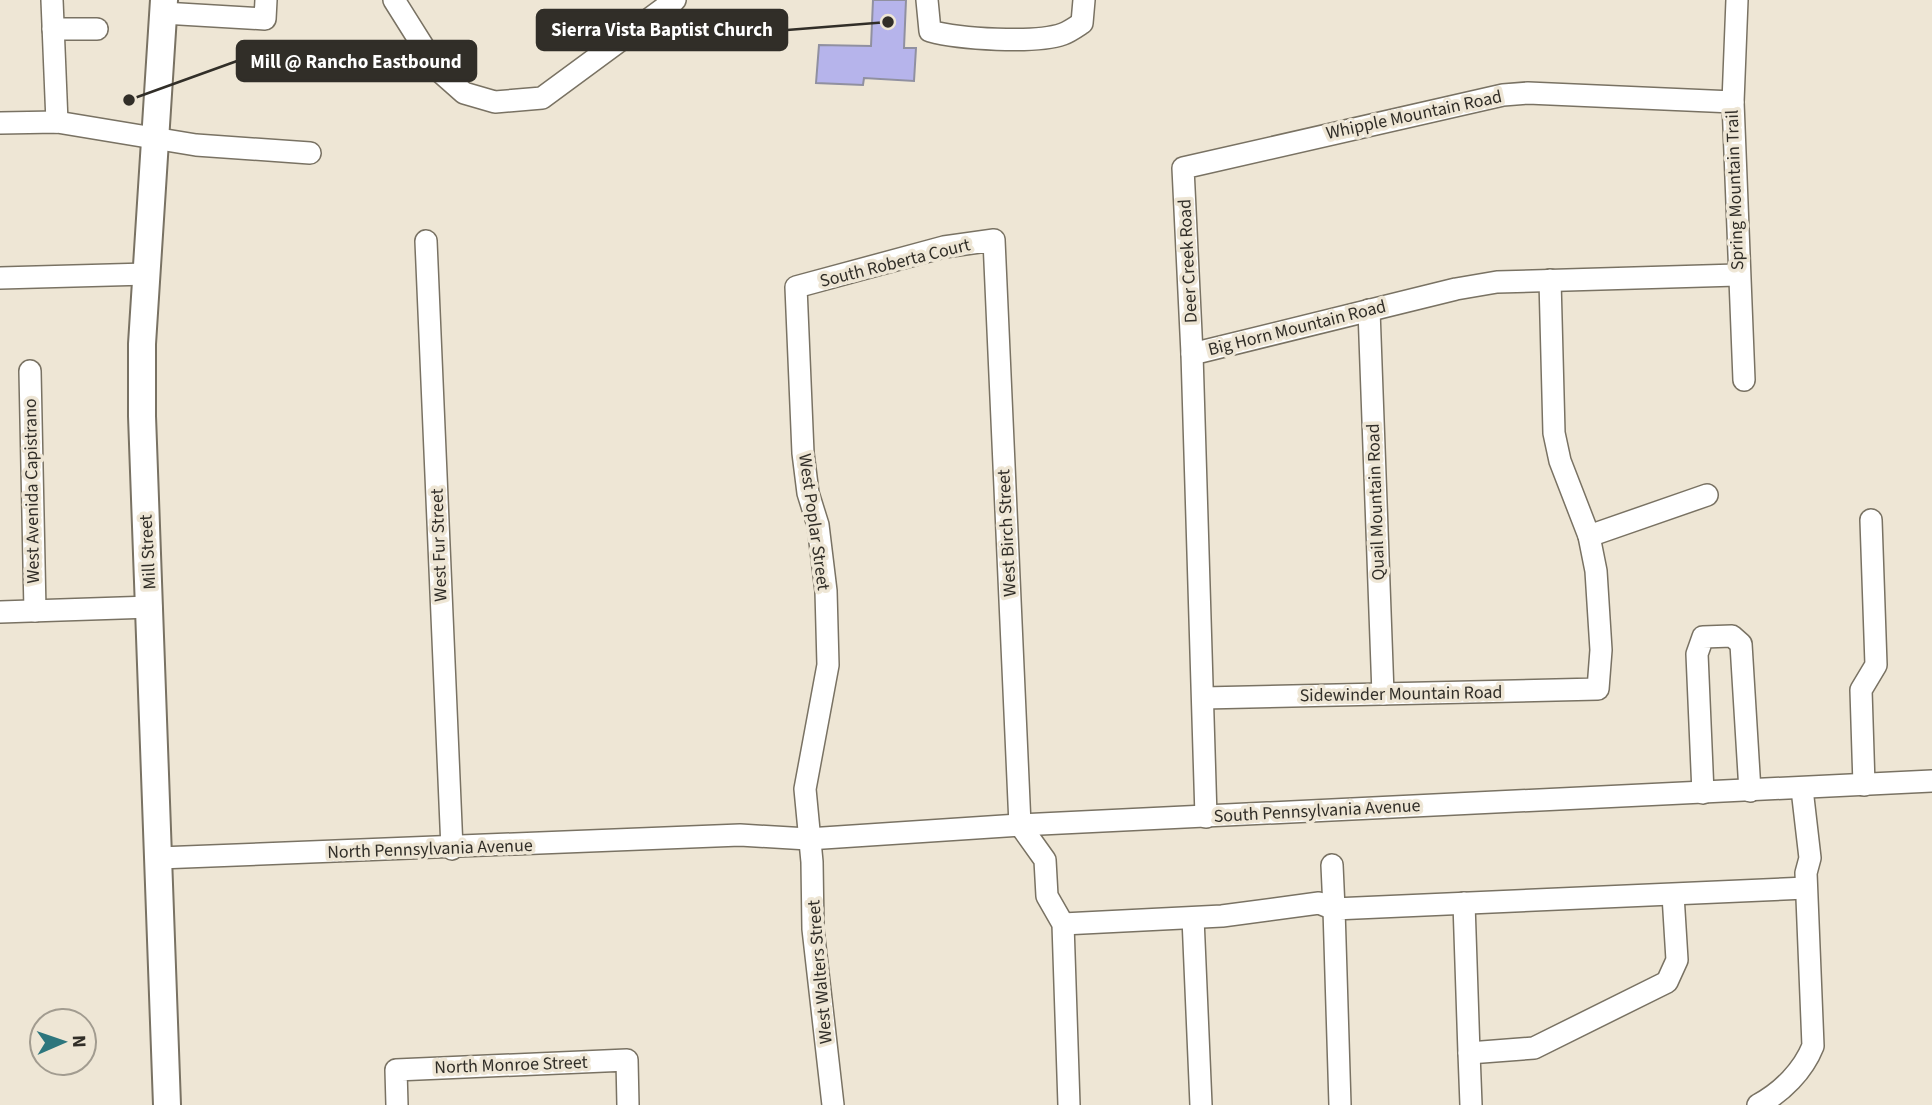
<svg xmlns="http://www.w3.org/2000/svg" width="1932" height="1105" viewBox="0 0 1932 1105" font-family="'Source Sans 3',sans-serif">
	<rect width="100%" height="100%" fill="#eee6d5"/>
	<path fill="#b6b4eb" stroke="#9090a0" stroke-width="2" d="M873,0H906L904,48H916L914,81L864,78L863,85L816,83L819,45L871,46Z"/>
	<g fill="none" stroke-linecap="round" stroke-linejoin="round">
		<g stroke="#797263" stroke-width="24">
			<g id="minor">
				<path d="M52,0L57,122"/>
				<path d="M394,0L438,70L464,93L495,102L542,98L675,0"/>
				<path d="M927,0L930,31C959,39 1035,44 1063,34C1069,32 1076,27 1082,23L1084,0"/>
				<path d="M1737,0L1733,102L1744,380"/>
				<path d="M163,13L265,19L266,0"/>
				<path d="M53,29H97"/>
				<path d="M0,123L57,122L196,145L310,153"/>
				<path d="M426,241L452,849"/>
				<path d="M0,278L147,274"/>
				<path d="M1369,310L1383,694"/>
				<path d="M1192,354L1183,168L1503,95L1528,93L1733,102"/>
				<path d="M30,371L35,611"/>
				<path d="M1589,536L1707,495"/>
				<path d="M0,612L151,607"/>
				<path d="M1203,698L1598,689L1601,650L1596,571L1589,536L1560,461L1554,433L1550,280"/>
				<path d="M1864,785L1861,690L1876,665L1871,520"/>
				<path d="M1703,793L1697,654L1703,637L1732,636L1741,644L1750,791"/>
				<path d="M1206,817L1192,354L1456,289L1497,282L1737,275"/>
				<path d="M159,858L740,835L808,839L1020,825L1932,781"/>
				<path d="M1464,903L1469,1053"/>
				<path d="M1193,918L1201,1105"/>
				<path d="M1063,924L1222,916L1319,903L1334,909L1332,865"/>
				<path d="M397,1105L396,1070L627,1060L628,1105"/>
				<path d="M833,1105L813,929L812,862L805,789L828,665L826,591L818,525L808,493L803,453L796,287L944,247L994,240L1020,825L1045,860L1047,896L1063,924L1069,1105"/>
				<path d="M1340,1105L1334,909L1806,888"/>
				<path d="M1471,1105L1469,1053L1534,1048L1667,982L1677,960L1673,895"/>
				<path d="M1758,1105C1782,1092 1803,1071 1813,1046L1806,873L1810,858L1802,789"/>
			</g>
		</g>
		<g stroke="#797263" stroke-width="30">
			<path id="major" d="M164,0L142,344V416L167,1105"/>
		</g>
		<use href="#minor" stroke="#fff" stroke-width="21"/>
		<use href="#major" stroke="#fff" stroke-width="26"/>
	</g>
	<g text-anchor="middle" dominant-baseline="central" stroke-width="7" stroke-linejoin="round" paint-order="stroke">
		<g font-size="18" fill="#312e28" stroke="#eee6d5">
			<text transform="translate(1414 115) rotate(-12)">Whipple Mountain Road</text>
			<text transform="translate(1735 190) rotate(-92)">Spring Mountain Trail</text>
			<text transform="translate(1188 261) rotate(-93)">Deer Creek Road</text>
			<text transform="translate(895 263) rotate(-14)">South Roberta Court</text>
			<text transform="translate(1297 328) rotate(-14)">Big Horn Mountain Road</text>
			<text transform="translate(32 491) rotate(-91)">West Avenida Capistrano</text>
			<text transform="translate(1376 502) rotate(-92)">Quail Mountain Road</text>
			<text transform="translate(814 522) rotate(82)">West Poplar Street</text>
			<text transform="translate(1007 533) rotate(-93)">West Birch Street</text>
			<text transform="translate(439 545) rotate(-92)">West Fur Street</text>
			<text transform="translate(148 552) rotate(-93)">Mill Street</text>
			<text transform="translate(1401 694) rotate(-1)">Sidewinder Mountain Road</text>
			<text transform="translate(1317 811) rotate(-3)">South Pennsylvania Avenue</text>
			<text transform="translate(430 849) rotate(-2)">North Pennsylvania Avenue</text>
			<text transform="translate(820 972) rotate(-95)">West Walters Street</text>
			<text transform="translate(511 1065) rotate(-2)">North Monroe Street</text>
		</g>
	</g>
	<path fill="none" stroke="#312e28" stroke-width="2.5" d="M888 22L787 30M129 100L237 61"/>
	<g fill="#312e28" stroke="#eee6d5" stroke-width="2.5">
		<circle cx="888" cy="22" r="7"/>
		<circle cx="129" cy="100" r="7"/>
	</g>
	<g fill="#312e28" stroke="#312e28" stroke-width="2.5">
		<rect x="537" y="10" width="250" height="40" rx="7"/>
		<rect x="237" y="41" width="239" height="40" rx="7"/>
	</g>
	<g font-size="19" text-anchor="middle" font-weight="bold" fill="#fff">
		<text x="662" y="36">Sierra Vista Baptist Church</text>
		<text x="356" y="68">Mill @ Rancho Eastbound</text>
	</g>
	<g transform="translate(63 1042) rotate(88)"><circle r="33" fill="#eee6d5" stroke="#a29c90" stroke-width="2"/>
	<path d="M0-5L12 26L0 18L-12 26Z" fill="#2d767d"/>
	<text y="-10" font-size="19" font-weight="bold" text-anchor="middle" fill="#312e28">N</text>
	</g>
</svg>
